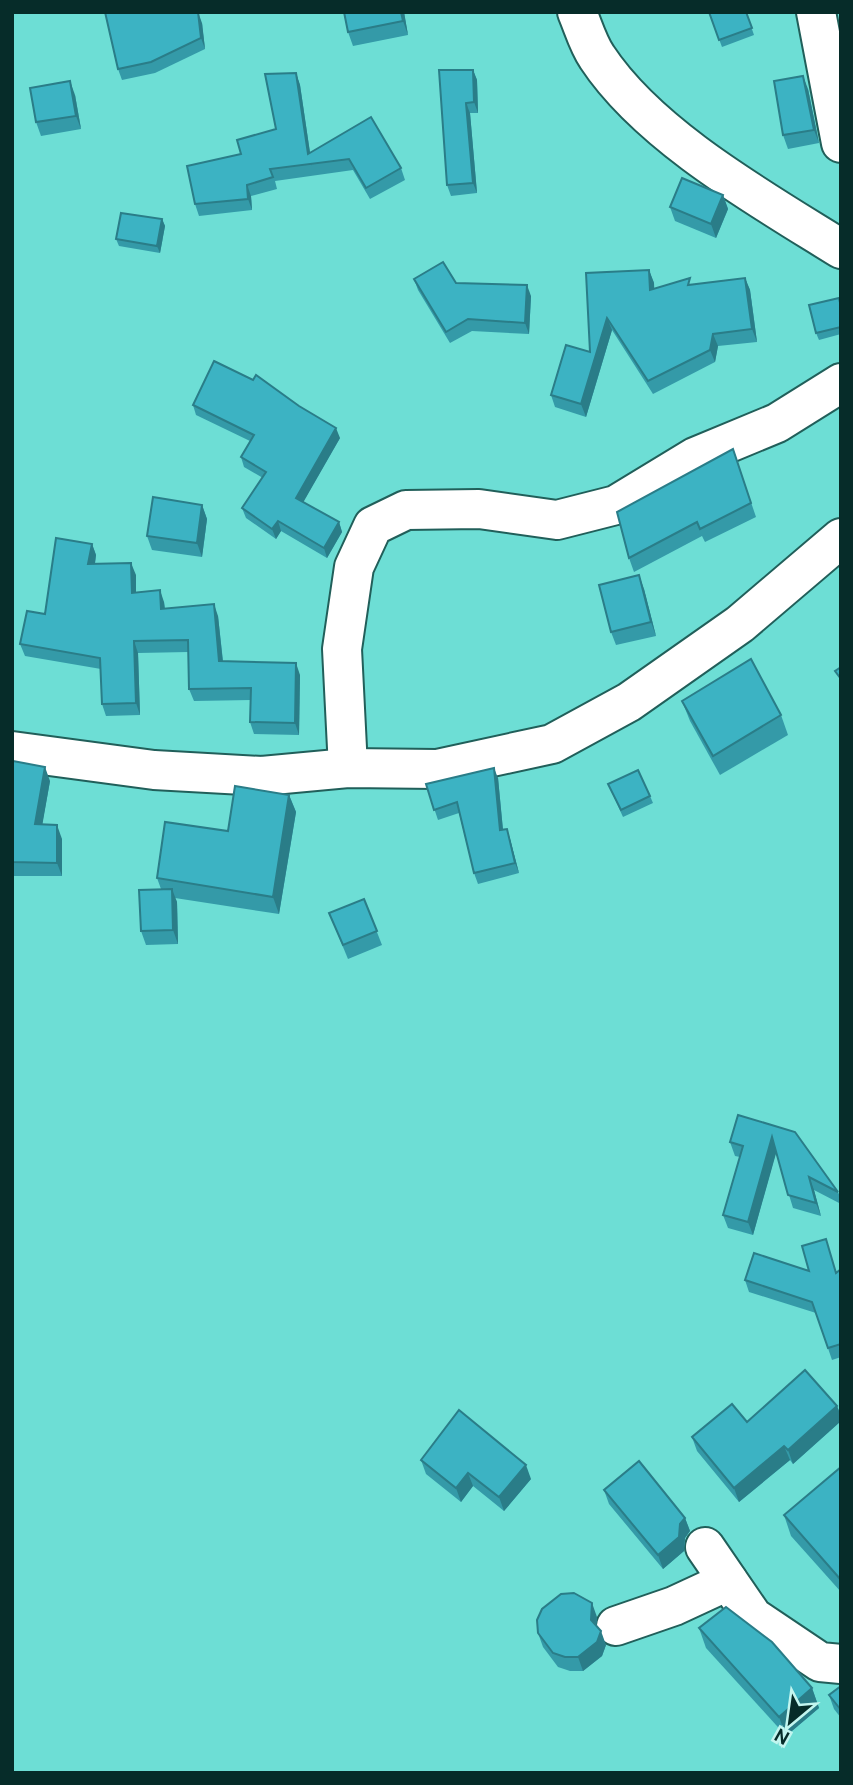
<svg xmlns="http://www.w3.org/2000/svg" width="853" height="1785" viewBox="0 0 853 1785" font-family="Cabin,sans-serif">
	<rect width="100%" height="100%" fill="#6dded5"/>
	<g fill="none" stroke-linecap="round" stroke-linejoin="round">
		<g stroke="#215f5a" stroke-width="42">
			<g id="minor">
				<path d="M577,12C583,26 588,44 597,57C649,136 761,199 841,249"/>
				<path d="M816,12L841,143"/>
				<path d="M12,751L154,770L262,776L348,768L437,769L552,744L629,702L740,624L841,538"/>
				<path d="M348,768L342,649L354,567L373,526L406,510L479,509L557,520L616,505L695,457L777,423L841,383"/>
				<path d="M705,1547L753,1617L820,1662L841,1664"/>
				<path d="M616,1626L674,1606L728,1581"/>
			</g>
		</g>
		<use href="#minor" stroke="#fff" stroke-width="38"/>
	</g>
	<g fill="#349aa8">
		<path d="M344,12H404L408,35L353,46L348,32Z"/>
		<path d="M709,12H746L754,35L722,47Z"/>
		<path d="M202,23L205,49L155,73L122,80L118,69Z"/>
		<path d="M473,70L477,80L478,113H470L477,193L451,196L447,185Z"/>
		<path d="M296,73L300,85L310,153L371,117L401,168L405,180L370,199L353,170L275,181L277,189L251,196L252,210L199,216L195,204L241,154L276,129Z"/>
		<path d="M808,89L819,143L788,149L783,135Z"/>
		<path d="M75,95L81,129L41,136L36,122Z"/>
		<path d="M723,195L728,209L716,238L675,221L670,207Z"/>
		<path d="M162,219L165,226L160,253L119,246L116,239Z"/>
		<path d="M649,270L654,283V289L745,278L750,290L757,342L718,346L715,362L653,394L612,330L586,417L555,407L551,395L590,352L586,273Z"/>
		<path d="M414,279L456,283L531,296L529,334L472,331L450,343L418,290Z"/>
		<path d="M839,298L841,304V334L819,340L816,333Z"/>
		<path d="M193,405L340,438L303,502L339,522L342,532L327,558L281,531L276,539L246,518L242,508L263,478L244,467L241,457L250,441L196,415Z"/>
		<path d="M733,449L756,517L705,542L702,536L634,572L629,558Z"/>
		<path d="M202,505L207,519L202,557L152,550L147,536Z"/>
		<path d="M92,544L96,555L95,564L136,575V592L164,602L165,609L218,616L223,661L300,675L299,735L254,734L250,722L251,700L194,701L189,689L188,652L138,653L140,715L106,716L102,704L101,669L25,656L20,644L45,614Z"/>
		<path d="M644,589L656,636L616,645L611,632Z"/>
		<path d="M682,701L781,715L788,735L720,775L690,721Z"/>
		<path d="M12,766L50,781L42,825L62,839V876H12Z"/>
		<path d="M498,778L503,830L510,839L519,873L478,884L474,873L459,813L438,820L426,784Z"/>
		<path d="M608,784L650,796L653,803L623,817Z"/>
		<path d="M289,795L296,812L279,914L175,898L177,902L178,944L146,945L141,931L161,889L157,878L228,831Z"/>
		<path d="M364,899L382,945L348,959L329,913Z"/>
		<path d="M738,1115L838,1192L841,1199V1204L814,1190L821,1216L793,1208L776,1152L753,1235L728,1228L723,1215L740,1157L735,1156L730,1142Z"/>
		<path d="M826,1239L836,1273L841,1269V1357L832,1360L816,1313L749,1292L745,1280L809,1271Z"/>
		<path d="M837,1406L841,1416V1421L793,1464L790,1460L739,1502L697,1451L692,1437L747,1422Z"/>
		<path d="M421,1460L531,1479L504,1511L473,1486L461,1502L426,1474Z"/>
		<path d="M841,1467V1592L791,1536L784,1515Z"/>
		<path d="M604,1490L685,1518L690,1531L685,1538L684,1551L663,1569L609,1504Z"/>
		<path d="M597,1617L596,1626L606,1645L602,1656L583,1671H570L558,1667L543,1647L538,1633Z"/>
		<path d="M699,1628L812,1688L819,1708L786,1736L706,1648Z"/>
		<path d="M841,1686V1718L834,1709L829,1695Z"/>
	</g>
	<g fill="#2a7d88">
		<path d="M198,12L202,23L205,49L201,38Z"/>
		<path d="M401,12H404L408,35L403,21Z"/>
		<path d="M473,70L477,80L478,113L474,102Z"/>
		<path d="M296,73L300,85L312,166L308,154Z"/>
		<path d="M803,76L808,89L819,143L814,130Z"/>
		<path d="M70,81L75,95L81,129L76,116Z"/>
		<path d="M466,103L470,113L477,193L473,183Z"/>
		<path d="M247,185L251,196L252,210L248,199Z"/>
		<path d="M723,195L728,209L716,238L711,224Z"/>
		<path d="M162,219L165,226L160,253L157,246Z"/>
		<path d="M649,270L654,283L655,303L650,290Z"/>
		<path d="M745,278L750,290L757,342L752,329Z"/>
		<path d="M527,285L531,296L529,334L525,323Z"/>
		<path d="M607,318L612,330L586,417L581,404Z"/>
		<path d="M713,334L718,346L715,362L710,350Z"/>
		<path d="M336,428L340,438L300,508L296,498Z"/>
		<path d="M202,505L207,519L202,557L197,543Z"/>
		<path d="M278,521L281,531L276,539L272,529Z"/>
		<path d="M339,522L342,532L327,558L324,548Z"/>
		<path d="M92,544L96,555L93,576L88,564Z"/>
		<path d="M131,563L136,575V605L132,593Z"/>
		<path d="M639,575L644,589L656,636L651,622Z"/>
		<path d="M160,590L164,602L166,621L161,609Z"/>
		<path d="M214,604L218,616L224,673L219,661Z"/>
		<path d="M134,641L138,653L140,715L136,703Z"/>
		<path d="M296,663L300,675L299,735L295,723Z"/>
		<path d="M45,767L50,781L40,838L35,824Z"/>
		<path d="M494,768L498,778L504,841L500,830Z"/>
		<path d="M289,795L296,812L279,914L273,897Z"/>
		<path d="M57,825L62,839V876L57,863Z"/>
		<path d="M507,829L510,839L519,873L515,863Z"/>
		<path d="M172,889L177,902L178,944L173,930Z"/>
		<path d="M772,1137L777,1150L753,1235L748,1222Z"/>
		<path d="M809,1177L814,1190L821,1216L816,1203Z"/>
		<path d="M837,1406L841,1416V1421L793,1464L788,1450Z"/>
		<path d="M784,1446L790,1460L739,1502L734,1488Z"/>
		<path d="M526,1465L531,1479L504,1511L499,1497Z"/>
		<path d="M468,1473L473,1486L461,1502L456,1488Z"/>
		<path d="M685,1518L690,1531L685,1538L684,1551L663,1569L658,1555Z"/>
		<path d="M592,1603L597,1617L596,1634L591,1620Z"/>
		<path d="M601,1631L606,1645L602,1656L583,1671L578,1657Z"/>
		<path d="M812,1688L819,1708L786,1736L779,1717Z"/>
	</g>
	<g fill="#3cb3c3" stroke="#2a7d88" stroke-width="2">
		<path d="M105,12H198L201,38L151,62L118,69Z"/>
		<path d="M344,12H401L403,21L348,32Z"/>
		<path d="M709,12H746L752,28L719,40Z"/>
		<path d="M439,70H473L474,102L466,103L473,183L447,185Z"/>
		<path d="M296,73L308,154L371,117L401,168L366,188L349,159L270,169L273,177L247,185L248,199L195,204L187,166L241,154L237,140L276,129L265,74Z"/>
		<path d="M803,76L814,130L783,135L774,81Z"/>
		<path d="M70,81L76,116L36,122L30,88Z"/>
		<path d="M682,178L723,195L711,224L670,207Z"/>
		<path d="M121,213L162,219L157,246L116,239Z"/>
		<path d="M443,262L456,283L527,285L525,323L468,319L446,332L414,279Z"/>
		<path d="M649,270L650,290L690,278L688,285L745,278L752,329L713,334L710,350L648,381L607,318L581,404L551,395L566,345L590,352L586,273Z"/>
		<path d="M839,298L841,307V327L816,333L809,305Z"/>
		<path d="M214,361L253,380L256,375L299,406L336,428L296,498L339,522L324,548L278,521L272,529L242,508L266,472L241,457L254,435L193,405Z"/>
		<path d="M733,449L751,503L700,529L697,522L629,558L617,512Z"/>
		<path d="M153,497L202,505L197,543L147,536Z"/>
		<path d="M56,538L92,544L88,564L131,563L132,593L160,590L161,609L214,604L219,661L296,663L295,723L250,722L251,688L189,689L188,640L134,641L136,703L102,704L100,658L20,644L27,611L45,614Z"/>
		<path d="M639,575L651,622L611,632L599,585Z"/>
		<path d="M751,659L781,715L713,756L682,701Z"/>
		<path d="M841,667V679L835,671Z"/>
		<path d="M13,761L45,767L35,824L57,825V863L12,862Z"/>
		<path d="M494,768L500,830L507,829L515,863L474,873L457,802L434,810L426,784Z"/>
		<path d="M638,770L650,796L621,810L608,784Z"/>
		<path d="M235,786L289,795L273,897L157,878L165,822L228,831Z"/>
		<path d="M172,889L173,930L141,931L139,890Z"/>
		<path d="M364,899L377,931L343,945L329,913Z"/>
		<path d="M738,1115L795,1132L838,1192L809,1177L816,1203L788,1195L772,1137L748,1222L723,1215L743,1146L730,1142Z"/>
		<path d="M826,1239L836,1273L841,1269V1344L828,1348L812,1302L745,1280L754,1253L809,1271L802,1246Z"/>
		<path d="M805,1370L837,1406L788,1450L784,1446L734,1488L692,1437L732,1404L747,1422Z"/>
		<path d="M459,1410L526,1465L499,1497L468,1473L456,1488L421,1460Z"/>
		<path d="M639,1461L685,1518L680,1524L679,1537L658,1555L604,1490Z"/>
		<path d="M841,1467V1580L784,1515Z"/>
		<path d="M574,1593L592,1603L591,1620L601,1631L597,1642L578,1657H565L553,1653L538,1633L537,1620L542,1609L561,1594Z"/>
		<path d="M726,1607L772,1642L812,1688L779,1717L699,1628Z"/>
		<path d="M841,1686V1710L829,1695Z"/>
	</g>
	<rect width="853" height="1785" fill="none" stroke="#062c29" stroke-width="28"/>
	<g transform="translate(790 1722) rotate(209)" stroke="#c2f5ef" stroke-width="5" paint-order="stroke">
	<path d="M0-5L12 26L0 18L-12 26Z" fill="#062c29"/>
	<text y="-10" font-size="19" font-weight="bold" text-anchor="middle" fill="#062c29">N</text>
	</g>
</svg>
